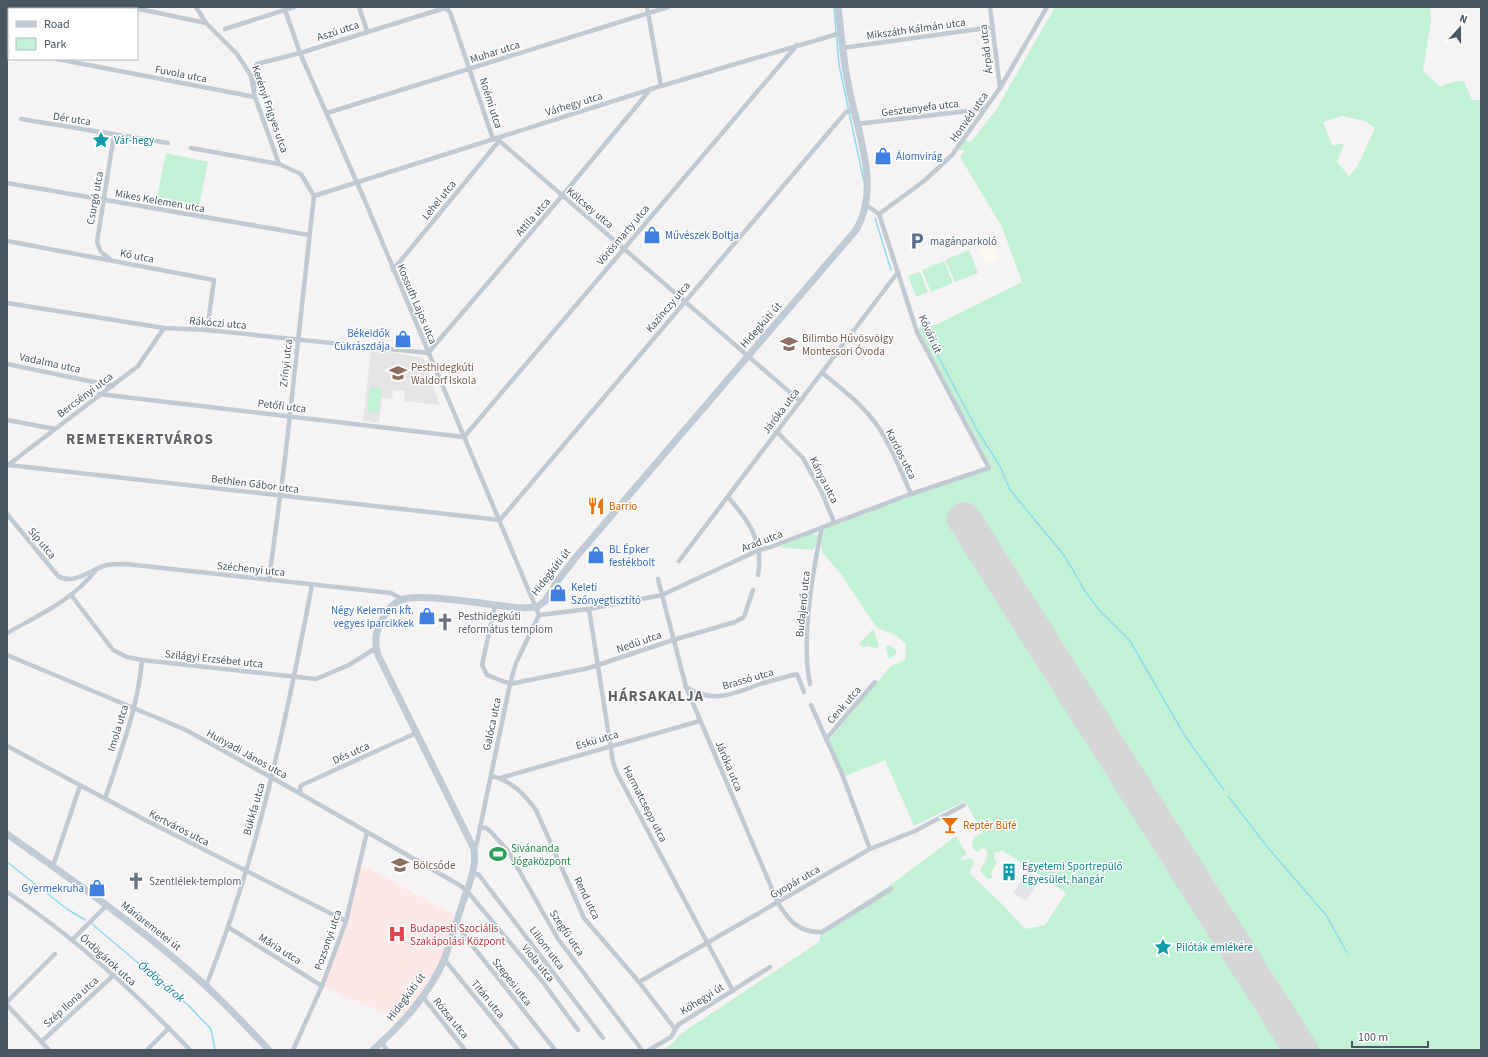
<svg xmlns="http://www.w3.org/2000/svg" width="1488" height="1057" viewBox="0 0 1488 1057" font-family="'Source Sans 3',sans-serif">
	<rect width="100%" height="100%" fill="#f5f3f3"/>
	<path fill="#fdf9ef" d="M991,240L999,259L985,264L977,245Z"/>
	<path fill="#e6e4e5" d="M371,350L423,357L440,405L404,401L405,391L393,390L392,399L382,398L379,423L363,421Z"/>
	<path fill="#fce8e6" d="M360,864L458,917L444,959L403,1021L322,986L346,922Z"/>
	<path fill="#e2e4e7" d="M1027,871L1040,879L1026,901L1013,893Z"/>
	<g fill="#c3f1d5" fill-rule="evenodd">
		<path d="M7,7H110L118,9H9V40L7,38Z"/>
		<path d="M1055,7H1430L1431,20L1423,71L1440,87L1452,82L1464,81L1472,100H1481V1050H663L673,1043L679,1035L819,942L821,931L889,886L956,836L967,854L961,858V861L971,858L974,863L969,873L1002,904L1025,929L1045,925L1066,893L1002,850L998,853L995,852L994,858L997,862L991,873L993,878L987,879L980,870C984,863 990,856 986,849L982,848L978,852L974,850L972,843L975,836L983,833L965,801L914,826L885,760L845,776L829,740L891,666L905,660L906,644L897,636L876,627L840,573L822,552L821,544L825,528L914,495L992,469L918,329L937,324L1022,282L1002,227L960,157L965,150H958L965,140L971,142L996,110ZM1342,116L1365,121L1375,128L1357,167L1349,176L1337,162L1344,144L1332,145L1323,122Z"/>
		<path d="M166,153L208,162L198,211L156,202Z"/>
		<path d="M969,250L978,273L955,282L945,260Z"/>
		<path d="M944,261L953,283L931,292L922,270Z"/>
		<path d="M920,272L928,292L916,297L908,276Z"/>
		<path d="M370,386L382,388L378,413L367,411Z"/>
		<path d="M813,533L818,536L815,548L811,550L778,547Z"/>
		<path d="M873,629L879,646L876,649L869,646L864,647L859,644Z"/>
		<path d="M890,645L896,650V654L890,659L888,657L886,647Z"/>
	</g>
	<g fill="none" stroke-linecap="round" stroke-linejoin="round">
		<g stroke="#90daee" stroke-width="1.5">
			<path d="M834,7L839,65L864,182"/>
			<path d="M875,218L891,270"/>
			<path d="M923,330L934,345L936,352L977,430L1001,468L1010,490L1063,554L1073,570L1084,590L1100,611L1130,641L1185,736L1224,790"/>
			<path d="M1228,796L1269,849L1326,915L1347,953"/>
			<path d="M7,862L67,909L85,920"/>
			<path d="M92,924L188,1005L211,1029L215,1050"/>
		</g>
		<path stroke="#d5d6d8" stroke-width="34" d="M964,519L1301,1050"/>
		<g stroke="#c1cad2" stroke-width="4.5">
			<path d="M130,7L206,23"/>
			<path d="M196,7L206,23L237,54L251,76L255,97L279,164"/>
			<path d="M284,7L300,53L365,201L539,615L516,663L510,684L477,842L474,849"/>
			<path d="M359,7L367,31"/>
			<path d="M444,7L450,12L493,139"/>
			<path d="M647,7L661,86"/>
			<path d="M990,7L1000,88"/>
			<path d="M225,29L294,7"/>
			<path d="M7,44L8,42"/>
			<path d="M842,48L993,27"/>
			<path d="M57,59L255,97"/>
			<path d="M254,89L255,68L257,64L300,53L448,7"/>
			<path d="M327,113L668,7"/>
			<path d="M21,119L168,143"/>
			<path d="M856,124L985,109"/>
			<path d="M496,138L800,401"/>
			<path d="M191,148L279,164L301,174L314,196L285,459L269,580"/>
			<path d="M7,183L309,235"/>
			<path d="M314,196L661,86L841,33"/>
			<path d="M879,214L924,181L952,155L1000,88L1047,7"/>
			<path d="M7,241L214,280L207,330"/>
			<path d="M110,259L101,252L97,242L114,135"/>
			<path d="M393,270L499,141"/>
			<path d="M7,303L164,328L207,330L428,353"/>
			<path d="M428,353L562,196L649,91"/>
			<path d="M7,364L113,386"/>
			<path d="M822,373C846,392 872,412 886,440C896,457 903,476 911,494"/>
			<path d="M99,394L464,437"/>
			<path d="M7,420L55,429"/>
			<path d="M777,432L803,458L822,493L834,522"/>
			<path d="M464,437L797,45"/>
			<path d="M8,465L500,520"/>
			<path d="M8,465L138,366L164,328"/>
			<path d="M728,497C749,521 764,542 758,575"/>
			<path d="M7,514L58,576C74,586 91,569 107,565C113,564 120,564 126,564L391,593L402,599"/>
			<path d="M500,520L846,112L853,110"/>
			<path d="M679,561L898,272"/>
			<path d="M658,579L686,687L778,903C789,921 799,933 822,932L891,889"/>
			<path d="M71,595L113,650L127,657L142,660L316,679L349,665L376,648"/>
			<path d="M495,606L482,665L487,675L510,684L589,668L673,640L735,622L744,617L753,590"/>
			<path d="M589,609L613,762L617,773L733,991"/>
			<path d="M539,615L589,609L662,595L759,550L768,548L908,495L989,468L917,332L879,214L866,205"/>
			<path d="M7,633C39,615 73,600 96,570"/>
			<path d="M7,655L186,730L301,794L461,886L467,891L542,981L578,1030"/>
			<path d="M810,684C801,641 813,570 822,527"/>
			<path d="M686,687C714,705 735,693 763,683C774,680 786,677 797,674L804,692"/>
			<path d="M811,705L842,774L870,849"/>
			<path d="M826,739L875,682"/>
			<path d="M7,746L147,821L346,921"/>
			<path d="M491,776C511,780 524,794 536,810L584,918L639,982L675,1029"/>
			<path d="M500,778L700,721"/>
			<path d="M301,794L300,788L302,785L416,733"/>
			<path d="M105,799C120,753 138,708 142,660"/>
			<path d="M480,827L486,828L491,832L508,851L558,939L642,1050"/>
			<path d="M53,866L80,786"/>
			<path d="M473,873L479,875L603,1038"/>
			<path d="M7,892C74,937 134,991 190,1050"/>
			<path d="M456,925L555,1050"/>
			<path d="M228,927L322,986"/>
			<path d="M72,940L107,905"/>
			<path d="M444,959L518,1050"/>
			<path d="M639,982L870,849L915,831L964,805"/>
			<path d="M206,986C258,857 286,721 312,585"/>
			<path d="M423,997L465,1050"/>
			<path d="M7,1002L55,954"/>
			<path d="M7,1005L49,1050"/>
			<path d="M41,1042L114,975"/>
			<path d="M381,1042L387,1050"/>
			<path d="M147,1050L169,1028"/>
			<path d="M293,1050L322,986L346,921L367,832"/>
			<path d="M649,1050L671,1037L678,1025L770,967"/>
		</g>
		<g stroke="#c1cbd6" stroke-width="7">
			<path d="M7,834C69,878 132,921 189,971C218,995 243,1023 269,1050"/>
			<path d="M373,1050C402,1024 428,996 444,960C451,942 456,923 462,905C468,886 477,869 474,849L378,655C374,643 375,633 381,622C385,613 391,604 401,600C418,592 497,606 520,608L537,607L545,601L559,579L576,557L856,230C882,187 856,129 848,83C843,58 841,33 838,7"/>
		</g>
	</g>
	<defs>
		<g id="sight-bare" transform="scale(1.38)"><path d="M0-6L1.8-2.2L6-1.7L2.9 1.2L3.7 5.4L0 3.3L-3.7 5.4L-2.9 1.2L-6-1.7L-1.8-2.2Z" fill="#0f9aa8" stroke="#fff" stroke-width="2.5" paint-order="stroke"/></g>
		<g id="shop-bare" transform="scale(1.38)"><path d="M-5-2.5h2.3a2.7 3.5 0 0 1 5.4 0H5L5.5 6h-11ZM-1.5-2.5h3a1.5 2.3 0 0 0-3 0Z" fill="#3f7fe0" stroke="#fff" stroke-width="2.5" paint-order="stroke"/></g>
		<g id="parking-bare" transform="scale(1.38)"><path d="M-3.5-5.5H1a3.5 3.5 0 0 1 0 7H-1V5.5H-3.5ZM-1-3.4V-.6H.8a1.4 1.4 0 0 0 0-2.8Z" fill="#5c6f8a" stroke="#fff" stroke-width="2.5" paint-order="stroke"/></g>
		<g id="school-bare" transform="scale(1.38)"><path d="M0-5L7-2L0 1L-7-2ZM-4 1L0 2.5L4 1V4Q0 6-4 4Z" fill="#8d6e63" stroke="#fff" stroke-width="2.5" paint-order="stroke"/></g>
		<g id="restaurant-bare" transform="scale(1.38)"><path d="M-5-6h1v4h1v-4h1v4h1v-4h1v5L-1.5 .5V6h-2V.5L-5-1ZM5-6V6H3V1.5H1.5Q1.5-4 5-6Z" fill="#e8710a" stroke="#fff" stroke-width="2.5" paint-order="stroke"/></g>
		<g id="church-bare" transform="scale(1.38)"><path d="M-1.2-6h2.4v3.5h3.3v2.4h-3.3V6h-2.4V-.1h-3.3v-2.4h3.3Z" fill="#6b7280" stroke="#fff" stroke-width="2.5" paint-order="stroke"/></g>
		<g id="bar-bare" transform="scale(1.38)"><path d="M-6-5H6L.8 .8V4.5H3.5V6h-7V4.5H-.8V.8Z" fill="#e8710a" stroke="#fff" stroke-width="2.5" paint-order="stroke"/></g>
		<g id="stadium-bare" transform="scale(1.38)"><path d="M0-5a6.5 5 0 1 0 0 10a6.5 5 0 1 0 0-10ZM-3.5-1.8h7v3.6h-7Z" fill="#2e9e5b" stroke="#fff" stroke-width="2.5" paint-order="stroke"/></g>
		<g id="building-bare" transform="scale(1.38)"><path d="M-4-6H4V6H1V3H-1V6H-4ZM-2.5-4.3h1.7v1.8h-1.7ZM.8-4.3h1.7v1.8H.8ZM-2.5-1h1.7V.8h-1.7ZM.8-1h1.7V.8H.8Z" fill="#0f9aa8" stroke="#fff" stroke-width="2.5" paint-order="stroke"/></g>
		<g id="hospital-bare" transform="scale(1.38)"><path d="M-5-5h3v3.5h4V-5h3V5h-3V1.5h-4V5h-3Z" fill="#e0444e" stroke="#fff" stroke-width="2.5" paint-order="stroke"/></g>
	</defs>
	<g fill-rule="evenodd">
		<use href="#sight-bare" x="101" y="140"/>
		<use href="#shop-bare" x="883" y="156"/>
		<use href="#shop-bare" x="652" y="235"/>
		<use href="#parking-bare" x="917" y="241"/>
		<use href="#shop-bare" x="403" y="339"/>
		<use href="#school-bare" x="789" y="344"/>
		<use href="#school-bare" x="398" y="373"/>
		<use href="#restaurant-bare" x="596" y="506"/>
		<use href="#shop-bare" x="596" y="555"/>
		<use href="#shop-bare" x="558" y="593"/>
		<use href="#shop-bare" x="427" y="616"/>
		<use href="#church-bare" x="445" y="622"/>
		<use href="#bar-bare" x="950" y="825"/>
		<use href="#stadium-bare" x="498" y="854"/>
		<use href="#school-bare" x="400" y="865"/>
		<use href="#building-bare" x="1009" y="872"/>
		<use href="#church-bare" x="136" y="881"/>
		<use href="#shop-bare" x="97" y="888"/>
		<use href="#hospital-bare" x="397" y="934"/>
		<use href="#sight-bare" x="1163" y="947"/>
	</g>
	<g text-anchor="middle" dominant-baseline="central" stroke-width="3" stroke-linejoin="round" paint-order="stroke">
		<g font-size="11" fill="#4a5661" stroke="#fff">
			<text transform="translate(916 29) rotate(-8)">Mikszáth Kálmán utca</text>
			<text transform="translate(338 31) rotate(-18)">Aszú utca</text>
			<text transform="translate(986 49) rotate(-97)">Árpád utca</text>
			<text transform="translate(495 52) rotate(-18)">Muhar utca</text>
			<text transform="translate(181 74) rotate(11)">Fuvola utca</text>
			<text transform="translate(491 103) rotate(72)">Noémi utca</text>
			<text transform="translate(574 104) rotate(-17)">Várhegy utca</text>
			<text transform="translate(920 108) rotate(-7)">Gesztenyefa utca</text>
			<text transform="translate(270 109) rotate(71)">Kerényi Frigyes utca</text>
			<text transform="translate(969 117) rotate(-55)">Honvéd utca</text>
			<text transform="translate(72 119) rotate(9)">Dér utca</text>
			<text transform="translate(95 198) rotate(-80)">Csurgó utca</text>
			<text transform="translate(439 200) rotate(-51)">Lehel utca</text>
			<text transform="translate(160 201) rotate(10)">Mikes Kelemen utca</text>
			<text transform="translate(590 208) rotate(40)">Kölcsey utca</text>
			<text transform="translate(533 217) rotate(-49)">Attila utca</text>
			<text transform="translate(623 235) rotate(-50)">Vörösmarty utca</text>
			<text transform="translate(137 256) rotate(11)">Kő utca</text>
			<text transform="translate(417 304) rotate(67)">Kossuth Lajos utca</text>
			<text transform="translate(668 307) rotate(-50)">Kazinczy utca</text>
			<text transform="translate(218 323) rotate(5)">Rákóczi utca</text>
			<text transform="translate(761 325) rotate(-49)">Hidegkúti út</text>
			<text transform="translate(930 334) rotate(66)">Kővári út</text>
			<text transform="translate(50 363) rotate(12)">Vadalma utca</text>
			<text transform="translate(286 363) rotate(-84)">Zrínyi utca</text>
			<text transform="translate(85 395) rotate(-37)">Bercsényi utca</text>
			<text transform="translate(282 406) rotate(7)">Petőfi utca</text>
			<text transform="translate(781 411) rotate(-53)">Járóka utca</text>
			<text transform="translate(901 454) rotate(63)">Kardos utca</text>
			<text transform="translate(824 480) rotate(63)">Kánya utca</text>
			<text transform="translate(255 484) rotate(7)">Bethlen Gábor utca</text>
			<text transform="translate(762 541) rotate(-21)">Arad utca</text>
			<text transform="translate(42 543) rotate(50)">Síp utca</text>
			<text transform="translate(251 569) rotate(6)">Széchenyi utca</text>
			<text transform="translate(551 572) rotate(-52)">Hidegkúti út</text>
			<text transform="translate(803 604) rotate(-84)">Budajenő utca</text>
			<text transform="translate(639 642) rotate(-19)">Nedű utca</text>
			<text transform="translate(214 659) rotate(6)">Szilágyi Erzsébet utca</text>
			<text transform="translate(748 679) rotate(-16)">Brassó utca</text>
			<text transform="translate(844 705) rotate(-49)">Cenk utca</text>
			<text transform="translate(492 724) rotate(-78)">Galóca utca</text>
			<text transform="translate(118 728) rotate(-73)">Imola utca</text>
			<text transform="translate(597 740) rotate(-16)">Eskü utca</text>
			<text transform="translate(351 753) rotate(-24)">Dés utca</text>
			<text transform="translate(247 754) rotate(29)">Hunyadi János utca</text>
			<text transform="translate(729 766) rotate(67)">Járóka utca</text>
			<text transform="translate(645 804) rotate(63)">Harmatcsepp utca</text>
			<text transform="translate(254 809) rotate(-74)">Bükkfa utca</text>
			<text transform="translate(179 828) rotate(27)">Kertváros utca</text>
			<text transform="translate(795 882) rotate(-30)">Gyopár utca</text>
			<text transform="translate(587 898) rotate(64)">Rend utca</text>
			<text transform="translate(151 926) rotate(38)">Máriaremetei út</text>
			<text transform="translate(567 933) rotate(56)">Szegfű utca</text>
			<text transform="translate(328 940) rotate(-71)">Pozsonyi utca</text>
			<text transform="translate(547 948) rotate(53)">Liliom utca</text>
			<text transform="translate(280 949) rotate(32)">Mária utca</text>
			<text transform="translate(108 960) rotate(42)">Ördögárok utca</text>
			<text transform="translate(538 963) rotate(51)">Viola utca</text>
			<text transform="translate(512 982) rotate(52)">Szepesi utca</text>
			<text transform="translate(406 997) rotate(-53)">Hidegkúti út</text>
			<text transform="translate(488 999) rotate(51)">Titán utca</text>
			<text transform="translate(702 999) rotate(-32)">Kőhegyi út</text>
			<text transform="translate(71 1002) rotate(-42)">Szép Ilona utca</text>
			<text transform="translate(451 1018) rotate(51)">Rózsa utca</text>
		</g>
		<g font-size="11" fill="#0d838f" stroke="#fff" text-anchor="start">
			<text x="114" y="140">Vár-hegy</text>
			<text x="1022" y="866">Egyetemi Sportrepülő<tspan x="1022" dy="13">Egyesület, hangár</tspan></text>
			<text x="1176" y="947">Pilóták emlékére</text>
		</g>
		<g font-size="11" fill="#366cbe" stroke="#fff" text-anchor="start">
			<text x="896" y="156">Álomvirág</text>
			<text x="665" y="235">Művészek Boltja</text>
			<text x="390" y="333" text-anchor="end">Békeidők<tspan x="390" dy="13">Cukrászdája</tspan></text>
			<text x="609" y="549">BL Épker<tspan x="609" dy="13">festékbolt</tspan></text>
			<text x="571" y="587">Keleti<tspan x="571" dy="13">Szőnyegtisztító</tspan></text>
			<text x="414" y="610" text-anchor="end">Négy Kelemen kft.<tspan x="414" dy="13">vegyes iparcikkek</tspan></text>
			<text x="84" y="888" text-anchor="end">Gyermekruha</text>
		</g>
		<g font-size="11" fill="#4e5e75" stroke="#fff" text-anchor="start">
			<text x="930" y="241">magánparkoló</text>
		</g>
		<g font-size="11" fill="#785e54" stroke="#fff" text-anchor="start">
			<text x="802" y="338">Bilimbo Hűvösvölgy<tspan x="802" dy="13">Montessori Óvoda</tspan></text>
			<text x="411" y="367">Pesthidegkúti<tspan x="411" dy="13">Waldorf Iskola</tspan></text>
			<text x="413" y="865">Bölcsőde</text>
		</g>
		<g font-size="11" fill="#c56008" stroke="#fff" text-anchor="start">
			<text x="609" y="506">Barrio</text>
			<text x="963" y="825">Reptér Büfé</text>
		</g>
		<g font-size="11" fill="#5b616d" stroke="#fff" text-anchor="start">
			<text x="458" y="616">Pesthidegkúti<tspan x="458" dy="13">református templom</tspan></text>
			<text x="149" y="881">Szentlélek-templom</text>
		</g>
		<g font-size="11" fill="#27864d" stroke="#fff" text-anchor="start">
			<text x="511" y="848">Sivánanda<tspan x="511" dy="13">Jógaközpont</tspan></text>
		</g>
		<g font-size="11" fill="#be3a42" stroke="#fff" text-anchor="start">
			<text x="410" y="928">Budapesti Szociális<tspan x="410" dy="13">Szakápolási Központ</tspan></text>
		</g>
		<g font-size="12" font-style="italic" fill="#0c7c9b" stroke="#fff">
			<text transform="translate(161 982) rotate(40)">Ördög-árok</text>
		</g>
		<g font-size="15" font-weight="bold" letter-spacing="1" fill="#5f6368" stroke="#fff">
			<text x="140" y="439">REMETEKERTVÁROS</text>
			<text x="656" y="696">HÁRSAKALJA</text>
		</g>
	</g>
	<rect width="1488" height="1057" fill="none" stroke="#4a5661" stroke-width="16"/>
	<rect x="8" y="8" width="130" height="52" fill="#ffffff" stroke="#b7bbc0"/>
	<rect x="16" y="21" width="20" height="6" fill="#c1cbd6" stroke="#b7bbc0"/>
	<text x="44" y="28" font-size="12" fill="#4a5661">Road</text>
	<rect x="16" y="38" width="20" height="12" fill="#c3f1d5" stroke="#b7bbc0"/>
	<text x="44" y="48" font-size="12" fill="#4a5661">Park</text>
	<g transform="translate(1460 28) rotate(21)" stroke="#ffffff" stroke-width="3" paint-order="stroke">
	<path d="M0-3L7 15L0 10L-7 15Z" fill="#4a5661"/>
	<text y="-6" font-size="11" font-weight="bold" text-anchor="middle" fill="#4a5661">N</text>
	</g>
	<path d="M1352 1041v6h76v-6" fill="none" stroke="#4a5661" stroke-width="2"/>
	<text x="1358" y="1041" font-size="12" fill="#4a5661" stroke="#ffffff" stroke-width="3" paint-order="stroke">100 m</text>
</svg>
